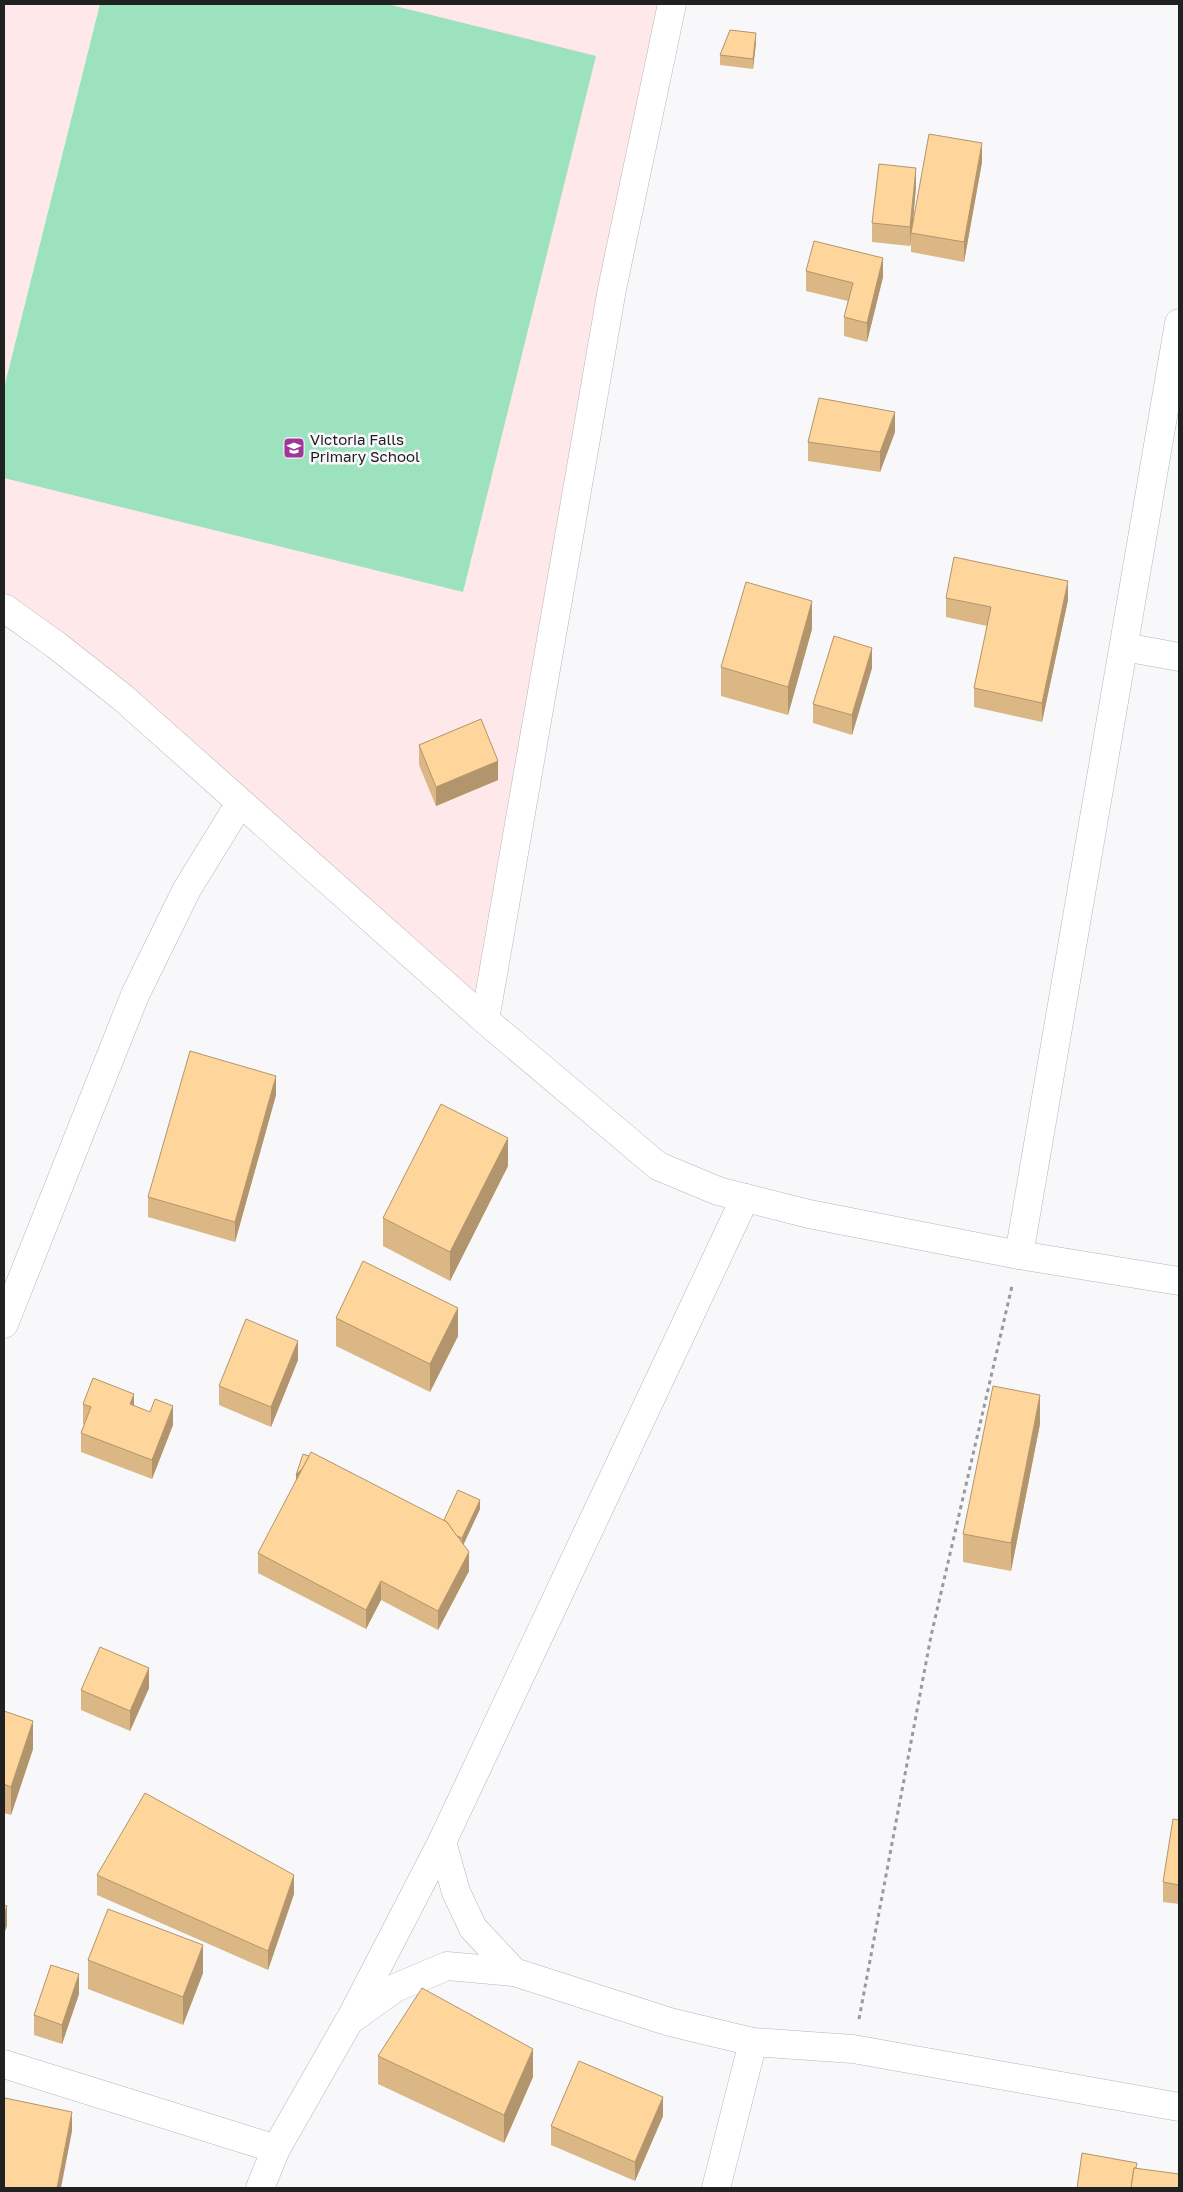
<svg xmlns="http://www.w3.org/2000/svg" width="1183" height="2192" viewBox="0 0 1183 2192" font-family="'Golos Text',sans-serif">
	<rect width="100%" height="100%" fill="#f8f8fb"/>
	<path fill="#fee8e9" d="M4,4H672L485,1020L4,608Z"/>
	<path fill="#9ce2be" d="M100,4H387L596,56L463,592L4,478V388Z"/>
	<g fill="none" stroke-linecap="round" stroke-linejoin="round">
		<g stroke="#b6b6b9" stroke-width="29">
			<g id="minor">
				<path d="M672,4L612,289L485,1020L658,1166L718,1191L809,1214L1019,1255L1179,1281"/>
				<path d="M4,608L56,645L122,697L485,1020"/>
				<path d="M1124,647L1179,657"/>
				<path d="M1019,1255L1179,323"/>
				<path d="M4,1324L135,995L187,889L240,803"/>
				<path d="M514,1972L473,1928L456,1892L442,1842L745,1198"/>
				<path d="M352,2016L442,1842"/>
				<path d="M4,2064L276,2149"/>
				<path d="M260,2188L276,2149L349,2021L395,1988L447,1966L514,1972L670,2022L753,2042L853,2049L1179,2107"/>
				<path d="M716,2188L753,2042"/>
			</g>
		</g>
		<path stroke="#9a9a9c" stroke-width="3" stroke-dasharray="4 4" stroke-linecap="butt" d="M859,2019L931,1636L1012,1286"/>
		<use href="#minor" stroke="#fff" stroke-width="28"/>
	</g>
	<g fill="#dab784">
		<path d="M756,43L753,69L720,65V55Z"/>
		<path d="M982,162L964,262L911,252V244L910,246L872,242V223L916,187L913,219Z"/>
		<path d="M806,271L883,277L867,342L844,336V317L848,301L806,291Z"/>
		<path d="M895,432L880,472L808,461V442Z"/>
		<path d="M946,598L1068,600L1042,722L974,707V688L987,626L946,617Z"/>
		<path d="M812,629L788,715L721,696V667Z"/>
		<path d="M872,668L852,735L813,723V704Z"/>
		<path d="M419,745L498,780L436,806L419,765Z"/>
		<path d="M276,1095L235,1242L148,1217V1197Z"/>
		<path d="M508,1166L450,1281L383,1246V1218Z"/>
		<path d="M336,1318L458,1336L430,1392L336,1346Z"/>
		<path d="M298,1360L271,1427L219,1405V1386Z"/>
		<path d="M83,1404L134,1405L173,1425L152,1479L81,1452V1433L84,1424H83Z"/>
		<path d="M1040,1424L1011,1571L963,1562V1534Z"/>
		<path d="M480,1509L463,1544L469,1571L438,1630L381,1600L366,1629L258,1573V1553L444,1520Z"/>
		<path d="M149,1688L130,1731L81,1710V1690Z"/>
		<path d="M4,1711L33,1749L11,1815L4,1813Z"/>
		<path d="M1179,1820V1904L1163,1902V1882Z"/>
		<path d="M97,1875L294,1894L268,1970L97,1895Z"/>
		<path d="M88,1960L203,1973L183,2025L88,1989Z"/>
		<path d="M79,1994L62,2044L34,2035V2015Z"/>
		<path d="M378,2056L533,2077L504,2143L378,2084Z"/>
		<path d="M663,2116L635,2181L551,2145V2126Z"/>
	</g>
	<g fill="#b2956c">
		<path d="M756,33V43L753,69V59Z"/>
		<path d="M982,143V162L964,262V242Z"/>
		<path d="M916,168V187L912,233H911L910,246V227Z"/>
		<path d="M883,258V277L867,342V323Z"/>
		<path d="M895,412V432L880,472V452Z"/>
		<path d="M1068,581V600L1042,722V703Z"/>
		<path d="M812,601V629L788,715V687Z"/>
		<path d="M872,648V668L852,735V715Z"/>
		<path d="M498,761V780L436,806V787Z"/>
		<path d="M276,1076V1095L235,1242V1222Z"/>
		<path d="M508,1138V1166L450,1281V1252Z"/>
		<path d="M458,1308V1336L430,1392V1364Z"/>
		<path d="M298,1341V1360L271,1427V1407Z"/>
		<path d="M134,1394V1413L130,1404Z"/>
		<path d="M1040,1395V1424L1011,1571V1543Z"/>
		<path d="M173,1406V1425L152,1479V1460Z"/>
		<path d="M311,1461L296,1485V1475Z"/>
		<path d="M480,1500V1509L462,1548V1538Z"/>
		<path d="M469,1552V1571L438,1630V1611Z"/>
		<path d="M381,1581V1600L366,1629V1610Z"/>
		<path d="M149,1668V1688L130,1731V1711Z"/>
		<path d="M33,1721V1749L11,1815V1787Z"/>
		<path d="M294,1875V1894L268,1970V1951Z"/>
		<path d="M7,1906V1926L4,1934V1915Z"/>
		<path d="M203,1945V1973L183,2025V1997Z"/>
		<path d="M79,1974V1994L62,2044V2025Z"/>
		<path d="M533,2049V2077L504,2143V2115Z"/>
		<path d="M663,2097V2116L635,2181V2162Z"/>
		<path d="M72,2112V2131L61,2188H57Z"/>
	</g>
	<g fill="#fed59a" stroke="#b2956c">
		<path d="M730,30L756,33L753,59L720,55Z"/>
		<path d="M929,134L982,143L964,242L911,233Z"/>
		<path d="M879,164L916,168L910,227L872,223Z"/>
		<path d="M814,241L883,258L867,323L844,317L853,283L806,271Z"/>
		<path d="M819,398L895,412L880,452L808,442Z"/>
		<path d="M954,557L1068,581L1042,703L974,688L991,607L946,598Z"/>
		<path d="M746,582L812,601L788,687L721,667Z"/>
		<path d="M834,636L872,648L852,715L813,704Z"/>
		<path d="M481,719L498,761L436,787L419,745Z"/>
		<path d="M190,1051L276,1076L235,1222L148,1197Z"/>
		<path d="M441,1104L508,1138L450,1252L383,1218Z"/>
		<path d="M363,1261L458,1308L430,1364L336,1318Z"/>
		<path d="M246,1319L298,1341L271,1407L219,1386Z"/>
		<path d="M93,1378L134,1394L130,1404L150,1412L155,1399L173,1406L152,1460L81,1433L91,1407L83,1404Z"/>
		<path d="M993,1386L1040,1395L1011,1543L963,1534Z"/>
		<path d="M311,1452L447,1522L469,1552L438,1611L381,1581L366,1610L258,1553Z"/>
		<path d="M303,1454L309,1456L302,1469L296,1475Z"/>
		<path d="M458,1490L480,1500L462,1538L457,1536L447,1522L444,1520Z"/>
		<path d="M100,1647L149,1668L130,1711L81,1690Z"/>
		<path d="M4,1711L33,1721L11,1787L4,1784Z"/>
		<path d="M145,1793L294,1875L268,1951L97,1875Z"/>
		<path d="M1173,1819L1179,1820V1885L1163,1882Z"/>
		<path d="M4,1905L7,1906L4,1915Z"/>
		<path d="M108,1909L203,1945L183,1997L88,1960Z"/>
		<path d="M51,1965L79,1974L62,2025L34,2015Z"/>
		<path d="M422,1988L533,2049L504,2115L378,2056Z"/>
		<path d="M579,2061L663,2097L635,2162L551,2126Z"/>
		<path d="M5,2098L72,2112L57,2188H4V2104Z"/>
		<path d="M1082,2153L1137,2163L1136,2168H1134L1131,2188H1077Z"/>
		<path d="M1134,2168L1179,2174V2188H1131Z"/>
	</g>
	<defs>
		<g id="school-square" transform="scale(1.125)"><rect x="-9" y="-9" width="18" height="18" rx="4" fill="#a03798" stroke="#f8f8fb"/><path d="M0-5L7-2L0 1L-7-2ZM-4 1L0 2.5L4 1V4Q0 6-4 4Z" fill="#fff"/></g>
	</defs>
	<g fill-rule="evenodd">
		<use href="#school-square" x="294" y="448"/>
	</g>
	<g text-anchor="middle" dominant-baseline="central" stroke-width="5" stroke-linejoin="round" paint-order="stroke">
		<g font-size="15" fill="#212122" stroke="#f8f8fb" text-anchor="start">
			<text x="310" y="439">Victoria Falls<tspan x="310" dy="17">Primary School</tspan></text>
		</g>
	</g>
	<rect width="1183" height="2192" fill="none" stroke="#212122" stroke-width="10"/>
</svg>
